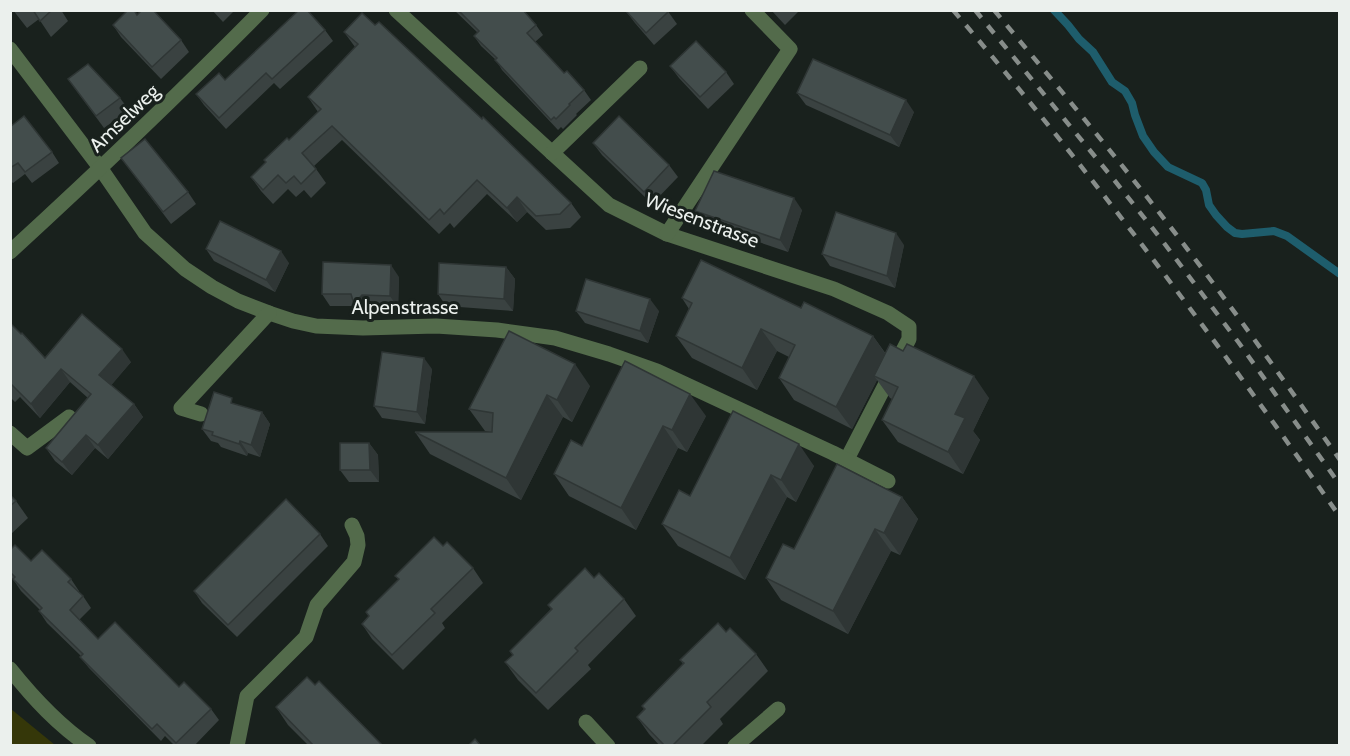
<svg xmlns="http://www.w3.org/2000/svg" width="1350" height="756" viewBox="0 0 1350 756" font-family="Cabin,sans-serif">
	<rect width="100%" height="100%" fill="#19211d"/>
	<path fill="#353709" d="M10,709H11L55,745H11Z"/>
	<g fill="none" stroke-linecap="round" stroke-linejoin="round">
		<path stroke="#1e5d6c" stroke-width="8" d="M1054,10L1068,25L1079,39L1093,52L1112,82L1125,91L1132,103L1135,115L1143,136L1154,152L1168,167L1202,183L1206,190L1209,205L1216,215L1227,227L1235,233L1242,234L1274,231L1287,236L1340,274"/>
		<g stroke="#536b4b" stroke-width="15">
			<path d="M396,10L609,205L667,234L834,289L888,313L909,327V339L847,459"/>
			<path d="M10,49L101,169L145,233L185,269L212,287L238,301L269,313L293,321L316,326L363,328L436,326L497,330L555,338L609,354L657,371L833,453L888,481"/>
			<path d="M552,153L640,68"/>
			<path d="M667,234L790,49L752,10"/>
			<path d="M10,252C96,173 180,93 262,10"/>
			<path d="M201,414L181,408L269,313"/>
			<path d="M10,433L27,448L69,417"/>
			<path d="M10,669C34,699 58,725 89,746"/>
			<path d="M586,722L608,746"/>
			<path d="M237,746L247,696L306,637L317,605L354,562L358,545L357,536L352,525"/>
			<path d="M735,746L778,709"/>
		</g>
		<g stroke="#878d8a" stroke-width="4.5" stroke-dasharray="10 10" stroke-linecap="butt">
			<path d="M953,10C1091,172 1218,342 1340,517"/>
			<path d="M975,10L1115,181L1161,239L1239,343L1340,485"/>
			<path d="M994,10C1054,82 1114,154 1172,229C1230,304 1285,382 1340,460"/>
		</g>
	</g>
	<g fill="#3a4241">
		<path d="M13,10H61L68,21L51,37L39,19L27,28Z"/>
		<path d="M212,10H235L223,22Z"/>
		<path d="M454,10H523L536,25L543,35L535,42L564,73L584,90L591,100L576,114L577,115L563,129L561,127L558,130L502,70L496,60L481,46L474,36L478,33Z"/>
		<path d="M667,10L677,24L654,45L635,23L626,11Z"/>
		<path d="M771,10H800L785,25Z"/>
		<path d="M137,15L181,40L189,52L161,79L121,37L113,25Z"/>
		<path d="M375,25L571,203L581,217L570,228L546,230L527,212L517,222L487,194L454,228L450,223L439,234L342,140L314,166L326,183L311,198L304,190L296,197L288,189L273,204L261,191L251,177L318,112L308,97L355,47L344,32Z"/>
		<path d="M325,30L333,41L280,89L274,83L226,129L204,105L196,94Z"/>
		<path d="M670,66L726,72L734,84L708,109L679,78Z"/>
		<path d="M68,79L120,98L129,110L104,128Z"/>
		<path d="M797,93L914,112L899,147L806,105Z"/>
		<path d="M10,127L52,152L59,163L32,183L25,174L13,183L10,180Z"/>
		<path d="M593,143L669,165L678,177L652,204L602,155Z"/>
		<path d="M121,158L188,192L196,204L171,224Z"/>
		<path d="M802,210L788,252L703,223L695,211Z"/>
		<path d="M904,245L895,288L830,266L822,254Z"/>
		<path d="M206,249L289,263L275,292L214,261Z"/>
		<path d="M506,267L515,279L513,311L446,306L438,294Z"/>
		<path d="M399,277L398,308L370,307L362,316L355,306H330L322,294Z"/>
		<path d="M682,298L801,308L873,336L886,354L989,398L973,431L980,440L963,474L898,442L882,420L892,399L890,398L877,380L852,429L794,400L779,378L789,357L777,351L757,390L692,358L676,336L689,309Z"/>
		<path d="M576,311H659L648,343L585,323Z"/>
		<path d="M10,323L45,358L131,362L111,385L134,404L143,417L108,459L95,448L72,475L55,461L46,448L88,398L70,382L40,418L20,397L15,402L10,397Z"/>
		<path d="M432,369L425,424L382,418L374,406Z"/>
		<path d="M590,386L572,422L563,417L521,500L430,454L415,432H490L485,431L469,409Z"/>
		<path d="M237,405L262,412L270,424L260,457L248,453L247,456L221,447L218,443L211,441L202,429Z"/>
		<path d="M733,411L814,466L796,502L787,497L745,580L678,546L662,524L690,496Z"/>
		<path d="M706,416L687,452L678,448L636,530L569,496L554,474L582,446Z"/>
		<path d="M369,443L378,455L379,482H349L340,470Z"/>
		<path d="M10,495L16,501L28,518L10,535Z"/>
		<path d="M902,497L918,519L900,555L891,551L848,634L781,600L766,578L794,549Z"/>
		<path d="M320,534L328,546L237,637L202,603L194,591Z"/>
		<path d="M443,546L473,568L483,583L442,623L445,628L403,670L372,639L362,624L369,617L366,612L399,580L395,576Z"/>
		<path d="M10,550L31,561L71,579L79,591L78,592L83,596L91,608L79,620L98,639L179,687L211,709L219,720L194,746H175L165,736L161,741L89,668L80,657L81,656L47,623L39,611L40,610L21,591L13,579L10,576Z"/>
		<path d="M594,578L624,599L636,616L588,665L591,669L548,710L518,680L505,662L513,655L510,651L551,609L548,605Z"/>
		<path d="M726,632L756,654L768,671L720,719L723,724L701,746H660L649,734L637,717L644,709L642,706L683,664L680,660Z"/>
		<path d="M315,685L383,746H309L288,725L276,707Z"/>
	</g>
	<g fill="#2f3635">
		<path d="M906,100L914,112L899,147L890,135Z"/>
		<path d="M517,197L527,212L517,222L507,208Z"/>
		<path d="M794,198L802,210L788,252L780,240Z"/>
		<path d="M896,233L904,245L895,288L887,276Z"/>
		<path d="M281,251L289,263L275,292L266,280Z"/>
		<path d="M391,265L399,277L398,308L390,296Z"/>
		<path d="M506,267L515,279L513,311L504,299Z"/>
		<path d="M362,295L370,307L362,316L354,304Z"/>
		<path d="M650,299L659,311L648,343L640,331Z"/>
		<path d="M761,329L777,351L757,390L742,368Z"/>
		<path d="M873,336L888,358L874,376L877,380L852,429L836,407Z"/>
		<path d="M122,349L131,362L109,388L99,375Z"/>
		<path d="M424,358L432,369L425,424L417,412Z"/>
		<path d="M575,364L590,386L572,422L557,400Z"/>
		<path d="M61,369L70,382L40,418L31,404Z"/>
		<path d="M974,376L989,398L973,431L980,440L963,474L948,452L955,414Z"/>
		<path d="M690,394L706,416L687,452L672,430Z"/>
		<path d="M547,395L563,417L521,500L506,478Z"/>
		<path d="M134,404L143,417L108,459L98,445Z"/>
		<path d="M262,412L270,424L260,457L251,445Z"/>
		<path d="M663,426L678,448L636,530L621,508Z"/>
		<path d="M86,435L95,448L72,475L62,462Z"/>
		<path d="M240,441L248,453L247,456L239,444Z"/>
		<path d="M369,443L378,455L379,482L370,470Z"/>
		<path d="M799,444L814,466L796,502L781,480Z"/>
		<path d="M771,475L787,497L745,580L730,558Z"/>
		<path d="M902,497L918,519L900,555L884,533Z"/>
		<path d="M875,529L891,551L848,634L833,611Z"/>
	</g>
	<g fill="#434d4c" stroke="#2f3635" stroke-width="1.5">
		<path d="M33,10H52L40,21Z"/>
		<path d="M128,10H134L137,15L142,10H153L181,40L152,67L113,25Z"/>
		<path d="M299,10H307L325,30L272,79L266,73L219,118L196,94L219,73L225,80Z"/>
		<path d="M458,10H523L536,25L527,33L564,73L567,71L584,90L569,104L570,105L556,119L554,117L551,120L495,60L497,58L474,36L479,31Z"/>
		<path d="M627,10H667L668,12L646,33L626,11Z"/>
		<path d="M362,13L375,25L379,22L482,119L483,117L571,203L560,214L536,216L517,197L507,208L477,180L444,214L440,209L429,220L332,126L302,153L316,169L301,184L294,176L286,183L278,175L263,190L251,177L266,162L264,160L287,138L289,140L321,109L308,97L358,44L344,32Z"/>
		<path d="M696,41L726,72L700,97L670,66Z"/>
		<path d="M813,59L906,100L890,135L797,93Z"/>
		<path d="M88,64L120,98L96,116L68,79Z"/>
		<path d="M24,116L52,152L25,172L18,163L10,168V127Z"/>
		<path d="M619,116L669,165L644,192L593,143Z"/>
		<path d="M145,139L188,192L163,212L121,158Z"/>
		<path d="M714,171L794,198L780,240L695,211Z"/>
		<path d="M836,212L896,233L887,276L822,254Z"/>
		<path d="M220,221L281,251L266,280L206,249Z"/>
		<path d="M701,260L801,308L804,302L873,336L836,407L779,378L795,345L761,329L742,368L676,336L692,303L682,298Z"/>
		<path d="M323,262L391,265L390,296L362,295L354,304L351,294H322Z"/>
		<path d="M439,263L506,267L504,299L438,294Z"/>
		<path d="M586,279L650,299L640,331L576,311Z"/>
		<path d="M82,314L122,349L99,375L134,404L98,445L86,435L62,462L46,448L91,394L61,369L31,404L11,384H10V323L21,334L22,333L45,358Z"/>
		<path d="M509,331L575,364L557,400L547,395L506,478L415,432H492L493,413L469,409Z"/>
		<path d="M890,344L903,351L907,344L974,376L955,414L965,418L948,452L882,420L898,387L874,376Z"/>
		<path d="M382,352L424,358L417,412L374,406Z"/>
		<path d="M625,361L690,394L672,430L663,426L621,508L554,474L571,440L582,446Z"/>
		<path d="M214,392L232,398L231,403L262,412L251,445L240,441L239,444L212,435L213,432L202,429Z"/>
		<path d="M733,411L799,444L781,480L771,475L730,558L662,524L679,490L690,496Z"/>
		<path d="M340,443H369L370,470H340Z"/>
		<path d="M837,464L902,497L884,533L875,529L833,611L766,578L783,544L794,549Z"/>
		<path d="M10,495L16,501L10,506Z"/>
		<path d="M286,499L320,534L228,625L194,591Z"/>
		<path d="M434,537L443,546L447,542L473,568L431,609L435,613L392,655L362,624L369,616L366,612L399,579L395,576Z"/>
		<path d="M15,545L31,561L42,550L71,579L68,582L83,596L70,610L98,639L115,622L179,687L184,682L211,709L176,743L157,724L152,729L80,657L83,654L39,611L42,608L13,579L15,577L10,572V550Z"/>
		<path d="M585,568L594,578L599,573L624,599L575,648L578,651L536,693L505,662L513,655L510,651L552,609L548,605Z"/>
		<path d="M718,623L726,632L730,628L756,654L707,702L711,707L672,746H665L637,717L645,709L642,706L684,663L680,660Z"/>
		<path d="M307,677L315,685L319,681L383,746H314L276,707Z"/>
		<path d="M475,739L481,746H468Z"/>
	</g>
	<g text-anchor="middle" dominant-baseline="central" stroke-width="6" stroke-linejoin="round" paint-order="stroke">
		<g font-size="20" fill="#ebf0ed" stroke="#19211d">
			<text transform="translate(124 118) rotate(-44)">Amselweg</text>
			<text transform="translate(702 220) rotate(21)">Wiesenstrasse</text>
			<text x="405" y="307">Alpenstrasse</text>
		</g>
	</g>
	<rect width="1350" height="756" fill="none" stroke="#ebf0ed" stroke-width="24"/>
</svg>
